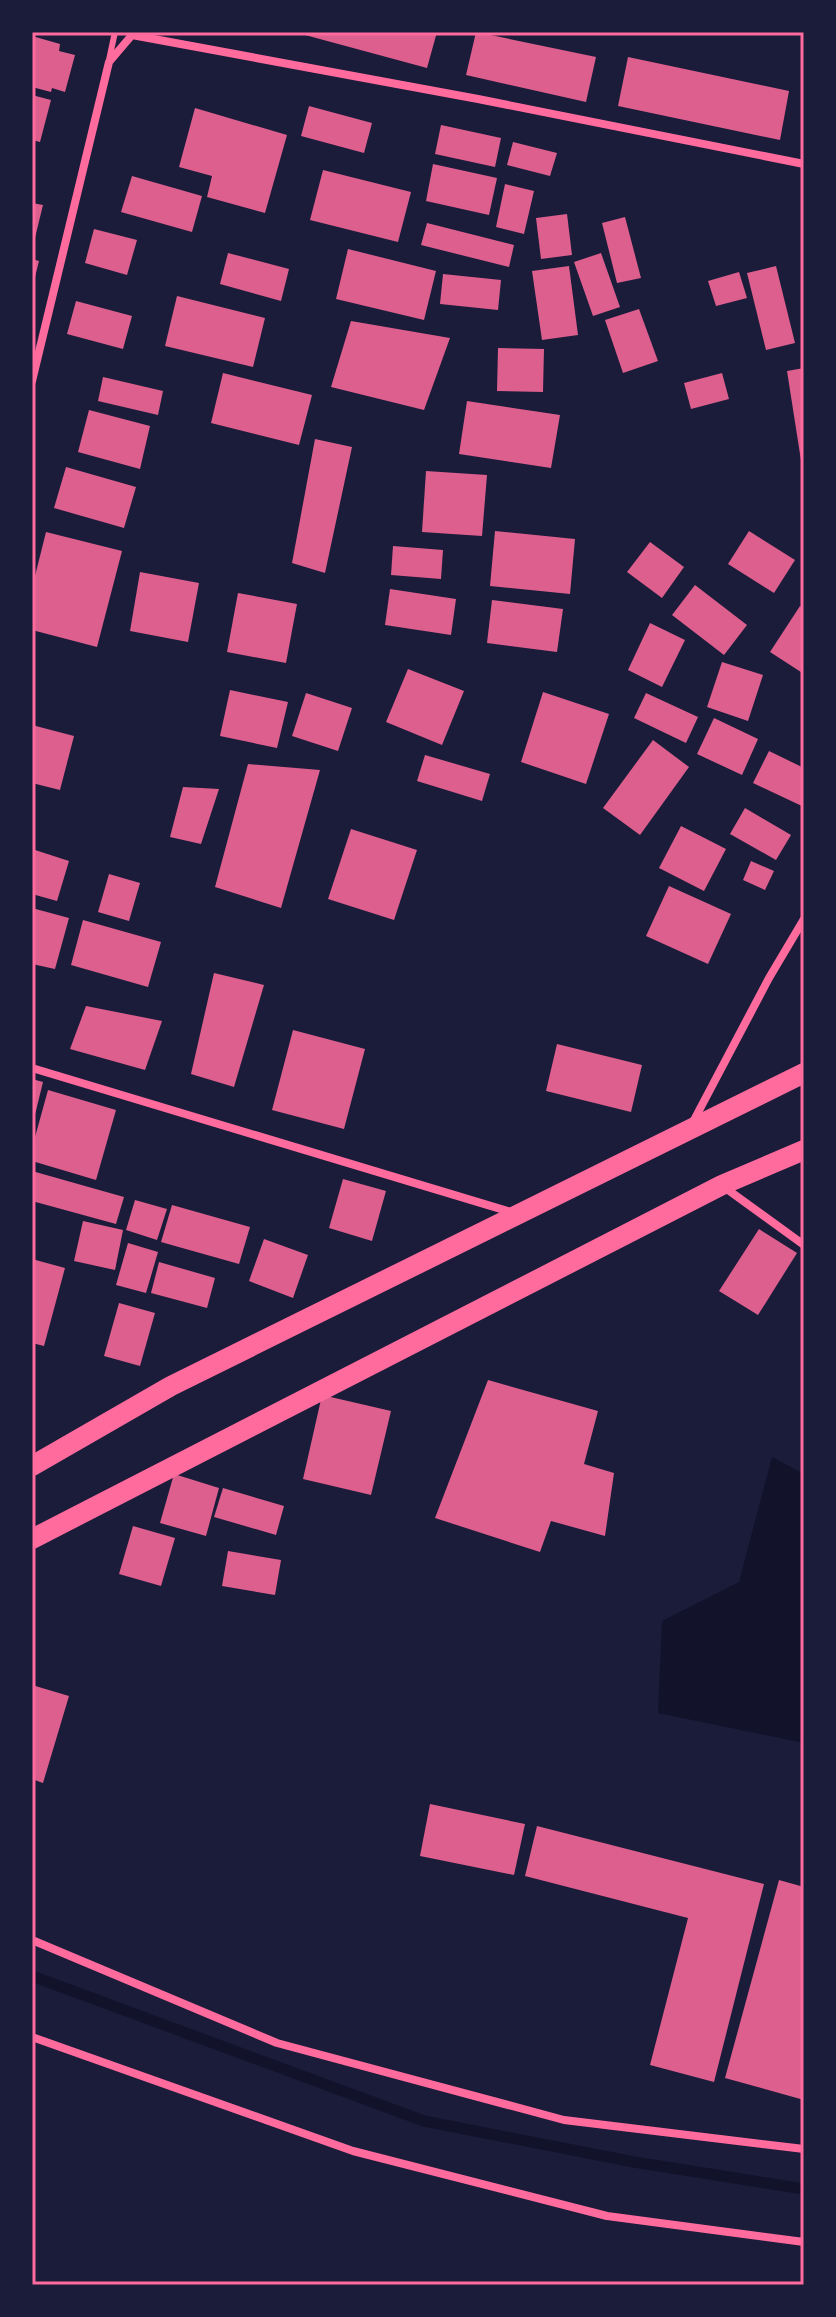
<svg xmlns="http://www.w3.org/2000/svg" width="836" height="2317" viewBox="0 0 836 2317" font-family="Overpass,sans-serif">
	<rect width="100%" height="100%" fill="#1b1b3a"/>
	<path fill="#12122b" d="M772,1457L804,1474V1743L658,1713L662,1621L739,1582Z"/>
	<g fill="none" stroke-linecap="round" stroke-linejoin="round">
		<path stroke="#12122b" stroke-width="11" d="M32,1976L424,2121L634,2162L804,2189"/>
	</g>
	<g fill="#dd5f8e">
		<path d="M294,32H437L427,68Z"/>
		<path d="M476,32L596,57L586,102L466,75Z"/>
		<path d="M32,36L60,44L59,51L75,55L65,92L52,88L51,92L32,87Z"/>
		<path d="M628,57L789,91L780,140L618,106Z"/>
		<path d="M32,95L51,100L40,142L32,140Z"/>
		<path d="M309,106L372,123L364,153L301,136Z"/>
		<path d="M195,108L287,135L265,213L207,197L212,176L179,167Z"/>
		<path d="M441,125L501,138L495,167L435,154Z"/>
		<path d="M513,142L557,153L550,176L507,165Z"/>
		<path d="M433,164L497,178L489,215L426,201Z"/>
		<path d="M323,170L411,192L398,242L310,220Z"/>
		<path d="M132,176L202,196L192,232L121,212Z"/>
		<path d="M505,184L534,191L524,234L496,227Z"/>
		<path d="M32,203L43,205L33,246H32Z"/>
		<path d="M567,214L572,255L541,259L536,218Z"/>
		<path d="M625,217L641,278L617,283L602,223Z"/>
		<path d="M427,223L514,245L509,267L421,245Z"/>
		<path d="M94,229L137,240L127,275L85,263Z"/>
		<path d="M348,249L436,271L424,320L336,299Z"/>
		<path d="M228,253L289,269L281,301L220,284Z"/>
		<path d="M601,253L620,307L593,316L574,262Z"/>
		<path d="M32,259L39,261L33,285H32Z"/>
		<path d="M569,266L578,335L542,340L532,271Z"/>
		<path d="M776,266L795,343L766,350L747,273Z"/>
		<path d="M739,272L747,298L716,306L708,281Z"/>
		<path d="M443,274L501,280L498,310L440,304Z"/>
		<path d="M177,296L265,318L253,367L165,346Z"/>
		<path d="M76,301L132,316L123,349L67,334Z"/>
		<path d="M639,309L658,361L623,373L605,320Z"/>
		<path d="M351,321L450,338L424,410L331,387Z"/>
		<path d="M498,348L544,349L543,392L497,391Z"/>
		<path d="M804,368V467H802L787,371Z"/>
		<path d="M223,373L312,395L299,445L211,423Z"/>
		<path d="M722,373L729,399L691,409L684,383Z"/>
		<path d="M103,377L163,391L158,415L98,401Z"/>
		<path d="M467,401L560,415L551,468L459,454Z"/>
		<path d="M89,410L150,426L140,469L78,452Z"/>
		<path d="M315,439L352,447L325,573L292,563Z"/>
		<path d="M66,467L136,487L124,528L54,508Z"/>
		<path d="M426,471L487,475L482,536L422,532Z"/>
		<path d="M495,531L575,539L570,594L490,586Z"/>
		<path d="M749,531L795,560L774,593L728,564Z"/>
		<path d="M46,532L122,551L97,647L32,630V588Z"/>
		<path d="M650,542L684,567L662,598L627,572Z"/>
		<path d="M393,546L443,550L441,579L391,575Z"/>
		<path d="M140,572L199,583L188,642L130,631Z"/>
		<path d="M695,585L747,625L724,655L672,615Z"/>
		<path d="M390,589L456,599L451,635L385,625Z"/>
		<path d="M238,593L297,604L286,663L227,652Z"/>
		<path d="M492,600L563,609L557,652L487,643Z"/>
		<path d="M800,606L804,608V674L770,652Z"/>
		<path d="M650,623L685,640L662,687L628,670Z"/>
		<path d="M722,662L763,675L748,721L707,707Z"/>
		<path d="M408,669L464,691L442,745L386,722Z"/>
		<path d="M230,690L288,702L277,748L220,736Z"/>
		<path d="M543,692L609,714L586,784L521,762Z"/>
		<path d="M306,693L352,708L338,751L292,736Z"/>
		<path d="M646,693L698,717L686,743L634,718Z"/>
		<path d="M714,718L758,739L742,775L697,754Z"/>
		<path d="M32,725L74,736L60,790L32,783Z"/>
		<path d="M653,740L689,767L640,835L603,808Z"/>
		<path d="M769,751L804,768V807L753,783Z"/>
		<path d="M425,755L490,774L482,801L417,781Z"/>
		<path d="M248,764L320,770L281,908L215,887Z"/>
		<path d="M183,787L219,789L201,844L170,837Z"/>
		<path d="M745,808L791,835L776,860L730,834Z"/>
		<path d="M681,826L726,849L704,891L659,868Z"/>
		<path d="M351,829L417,850L394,920L328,899Z"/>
		<path d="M32,849L69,861L57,901L32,894Z"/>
		<path d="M751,861L774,871L765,890L743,880Z"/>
		<path d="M109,874L140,883L129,921L98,912Z"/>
		<path d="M669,886L731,914L708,964L646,936Z"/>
		<path d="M32,908L69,918L55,969L32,964Z"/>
		<path d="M83,920L161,942L148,987L71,965Z"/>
		<path d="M214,973L264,985L234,1087L191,1074Z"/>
		<path d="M86,1006L162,1021L145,1070L70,1049Z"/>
		<path d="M293,1030L365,1049L344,1129L272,1110Z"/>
		<path d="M557,1044L642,1065L631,1112L546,1091Z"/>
		<path d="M32,1079L43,1082L33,1123H32Z"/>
		<path d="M48,1090L116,1110L96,1180L32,1161V1148Z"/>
		<path d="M32,1171L124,1197L116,1224L32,1201Z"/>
		<path d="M343,1179L386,1191L372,1241L329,1228Z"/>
		<path d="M135,1200L167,1209L157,1240L126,1230Z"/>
		<path d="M172,1205L250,1227L239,1264L161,1242Z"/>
		<path d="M83,1221L123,1230L115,1270L74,1261Z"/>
		<path d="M759,1229L797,1253L758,1315L719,1291Z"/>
		<path d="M264,1239L308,1255L293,1298L249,1281Z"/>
		<path d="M128,1243L158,1252L146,1293L116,1285Z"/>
		<path d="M32,1259L65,1268L44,1346L32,1343Z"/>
		<path d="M159,1262L215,1278L207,1308L151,1293Z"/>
		<path d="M119,1303L155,1313L140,1366L104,1356Z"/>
		<path d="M488,1380L598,1411L584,1464L614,1473L605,1536L551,1521L540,1552L435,1518Z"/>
		<path d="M322,1395L391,1411L371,1495L303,1479Z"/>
		<path d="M174,1474L219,1488L206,1536L160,1523Z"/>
		<path d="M223,1488L284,1506L276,1535L214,1517Z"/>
		<path d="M133,1526L175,1538L161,1586L119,1574Z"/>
		<path d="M228,1551L281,1560L275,1595L222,1586Z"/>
		<path d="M32,1685L69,1696L43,1783L32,1779Z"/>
		<path d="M430,1804L525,1824L514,1875L420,1856Z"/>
		<path d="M537,1826L764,1884L714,2082L650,2065L688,1918L525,1876Z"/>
		<path d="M779,1880L804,1887V2100L725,2078Z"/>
	</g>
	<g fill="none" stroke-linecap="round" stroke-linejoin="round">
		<path stroke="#ff6b9d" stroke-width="6" d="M109,60L115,32"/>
		<g stroke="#ff6b9d" stroke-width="8">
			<path d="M32,381L109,62L132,35L478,99L804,164"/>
			<path d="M32,1068L514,1213"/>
			<path d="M693,1122L769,978L804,919"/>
			<path d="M724,1187L804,1245"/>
			<path d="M32,1940L277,2043L564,2120L804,2149"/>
			<path d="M32,2037L353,2151L607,2216L804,2242"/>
		</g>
		<g stroke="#ff6b9d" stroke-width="20">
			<path d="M32,1466L171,1386L804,1073"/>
			<path d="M32,1539L722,1185L804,1150"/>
		</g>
	</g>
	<rect width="836" height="2317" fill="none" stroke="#1b1b3a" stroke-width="68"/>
	<rect x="34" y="34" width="768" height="2249" fill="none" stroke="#ff6b9d" stroke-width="3"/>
</svg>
